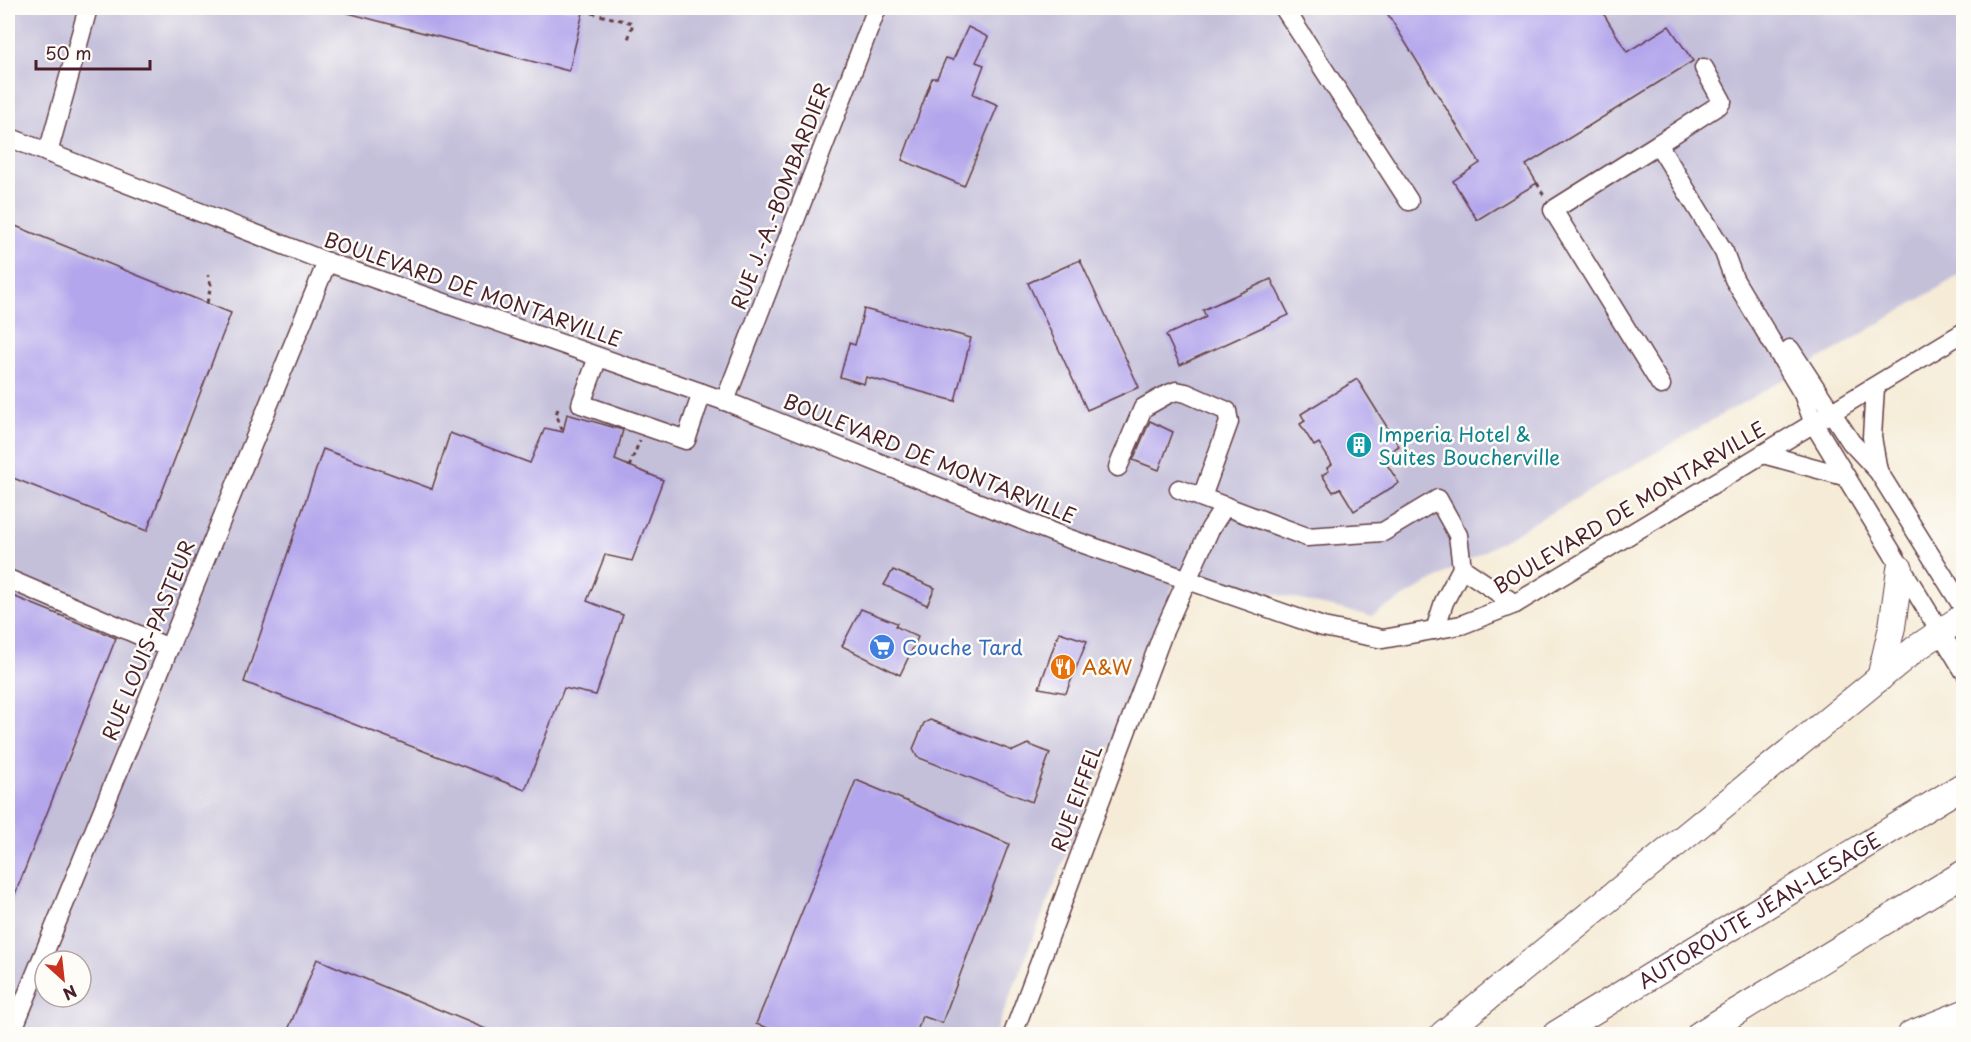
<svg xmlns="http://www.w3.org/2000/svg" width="1971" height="1042" viewBox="0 0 1971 1042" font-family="'Playpen Sans',sans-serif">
	<rect width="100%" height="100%" fill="#fdfcf7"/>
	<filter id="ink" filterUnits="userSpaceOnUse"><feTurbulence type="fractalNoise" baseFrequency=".0167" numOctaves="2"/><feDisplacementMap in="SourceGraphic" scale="12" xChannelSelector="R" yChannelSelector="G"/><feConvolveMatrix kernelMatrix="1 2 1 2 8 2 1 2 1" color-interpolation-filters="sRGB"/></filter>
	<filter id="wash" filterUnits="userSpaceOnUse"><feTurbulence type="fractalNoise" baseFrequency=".008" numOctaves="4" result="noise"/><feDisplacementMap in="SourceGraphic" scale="24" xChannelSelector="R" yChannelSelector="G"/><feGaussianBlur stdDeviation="1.35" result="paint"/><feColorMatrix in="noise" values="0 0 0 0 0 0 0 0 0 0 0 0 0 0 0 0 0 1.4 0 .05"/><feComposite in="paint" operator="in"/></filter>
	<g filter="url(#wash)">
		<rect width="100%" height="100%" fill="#f5ebd6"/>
		<path fill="#c5c0da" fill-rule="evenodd" d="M8,8H1963V273L1842,346L1371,616L1179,572L995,1034H8ZM45,961H81V997H45Z"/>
		<g id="blocks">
			<g fill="#b3a6ec">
				<path d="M344,8H584L569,71L344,12Z"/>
				<path d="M1384,8H1600L1627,52L1669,26L1693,61L1526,165L1537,183L1477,220L1453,181L1480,163Z"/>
				<path d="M968,27L988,37L976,62L984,65L973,94L998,105L964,186L902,160L932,78H937L946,58L953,60Z"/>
				<path d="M8,223L231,313L147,531L8,476Z"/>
				<path d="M1080,260L1139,387L1087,410L1028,283Z"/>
				<path d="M1271,279L1289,315L1180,365L1166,335L1206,317L1203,310Z"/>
				<path d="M864,309L971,338L955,401L866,377L864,384L840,377L849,343L855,345Z"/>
				<path d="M1357,379L1399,446L1382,457L1399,483L1354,511L1340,488L1333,492L1322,475L1329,471L1327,468L1332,464L1319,443L1314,446L1300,424L1305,421L1301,414Z"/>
				<path d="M567,414L623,430L615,460L663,480L632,561L605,555L587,601L623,615L596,695L564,688L525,790L244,682L323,449L432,489L450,433L530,463L545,428L563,432Z"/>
				<path d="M1150,421L1173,432L1159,470L1133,460Z"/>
				<path d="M893,570L935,588L927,605L884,585Z"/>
				<path d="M8,594L116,638L8,912Z"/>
				<path d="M861,609L897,623L895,626L918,637L900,675L842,646Z"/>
				<path d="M1059,632L1087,641L1066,693L1039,688Z"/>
				<path d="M930,720L1013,751L1028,744L1050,753L1032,802L917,757L913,749L924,723Z"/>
				<path d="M856,780L1009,844L942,1023L922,1016L916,1035H789L756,1024Z"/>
				<path d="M317,959L498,1034V1035H286Z"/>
			</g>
		</g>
	</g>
	<g filter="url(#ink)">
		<use href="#blocks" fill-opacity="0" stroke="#643e45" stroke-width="1.5"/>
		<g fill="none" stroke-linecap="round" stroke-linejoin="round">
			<g stroke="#643e45" stroke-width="21">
				<g id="minor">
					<path d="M1284,8L1409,201"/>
					<path d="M1704,68L1722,101L1719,105L1658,144L1724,252L1734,279L1803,394L1814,424L1964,671"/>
					<path d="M8,137L327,262L725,401L1064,537L1323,627L1383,639L1461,625L1515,604L1964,332"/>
					<path d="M1658,144L1553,210L1661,385"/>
					<path d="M48,153L88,8"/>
					<path d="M1790,349L1851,442L1878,471L1964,609"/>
					<path d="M598,357L581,404L686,440L702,393"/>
					<path d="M1875,387L1872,437L1878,471"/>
					<path d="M725,401L877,8"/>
					<path d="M1763,454L1844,476"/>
					<path d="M1118,467L1143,408L1166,395L1176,391L1186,393L1227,411L1229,422L1202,497"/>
					<path d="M1179,489L1307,537L1383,532L1438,499L1458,535L1462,568L1444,602L1435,630"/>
					<path d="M1462,568L1515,604"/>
					<path d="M8,579L169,648"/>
					<path d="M11,1034L327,262"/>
					<path d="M1013,1034L1163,633L1210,529L1225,506"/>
				</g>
			</g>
			<g stroke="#643e45" stroke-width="28">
				<g id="highway">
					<path d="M1880,678L1892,627L1900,569"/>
					<path d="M1443,1034L1915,649L1964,616"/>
					<path id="s1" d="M1556,1034L1964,785"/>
					<path d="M1700,1034L1964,873"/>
					<path d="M1911,1034L1964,1013"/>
				</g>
			</g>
			<g stroke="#643e45" stroke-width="3" stroke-dasharray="4.5 4.5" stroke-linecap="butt">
				<path d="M583,11L633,23L628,40"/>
				<path d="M1537,183L1544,196"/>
				<path d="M207,303L211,285L208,275"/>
				<path d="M558,409L556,414L563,432"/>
				<path d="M629,467L640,440"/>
			</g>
			<use href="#minor" stroke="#fff" stroke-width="18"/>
			<use href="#highway" stroke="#fff" stroke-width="26"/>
		</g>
	</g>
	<defs>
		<g id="building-disc" transform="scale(1.35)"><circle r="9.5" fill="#0f9aa8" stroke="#fdfcf7"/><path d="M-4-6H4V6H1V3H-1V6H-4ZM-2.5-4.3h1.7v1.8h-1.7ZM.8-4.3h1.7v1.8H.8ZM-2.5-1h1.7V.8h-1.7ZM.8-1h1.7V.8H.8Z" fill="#fff"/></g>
		<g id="supermarket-disc" transform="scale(1.35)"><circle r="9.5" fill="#3f7fe0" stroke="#fdfcf7"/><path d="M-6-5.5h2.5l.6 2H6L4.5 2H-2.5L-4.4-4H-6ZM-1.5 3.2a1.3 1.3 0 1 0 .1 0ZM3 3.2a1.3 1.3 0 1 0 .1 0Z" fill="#fff"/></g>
		<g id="restaurant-disc" transform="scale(1.35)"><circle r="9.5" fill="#e8710a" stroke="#fdfcf7"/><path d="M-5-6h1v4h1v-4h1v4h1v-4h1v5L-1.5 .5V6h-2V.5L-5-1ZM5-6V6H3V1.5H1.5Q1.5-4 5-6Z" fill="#fff"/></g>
	</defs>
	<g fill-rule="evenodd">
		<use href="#building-disc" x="1359" y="445"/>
		<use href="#supermarket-disc" x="882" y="647"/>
		<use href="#restaurant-disc" x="1063" y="667"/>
	</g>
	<g text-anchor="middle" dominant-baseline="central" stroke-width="5" stroke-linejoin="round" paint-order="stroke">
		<g font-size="20" fill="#4a1f2b" stroke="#fdfcf7">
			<text transform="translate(780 196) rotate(-69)">RUE J.-A.-BOMBARDIER</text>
			<text transform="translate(473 289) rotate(19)">BOULEVARD DE MONTARVILLE</text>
			<text transform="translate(930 458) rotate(22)">BOULEVARD DE MONTARVILLE</text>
			<text transform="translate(1629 507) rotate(-31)">BOULEVARD DE MONTARVILLE</text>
			<text transform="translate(148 640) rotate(-68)">RUE LOUIS-PASTEUR</text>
			<text transform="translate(1076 798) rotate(-70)">RUE EIFFEL</text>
			<text stroke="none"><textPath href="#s1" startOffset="238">AUTOROUTE JEAN-LESAGE</textPath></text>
		</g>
		<g font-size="20" fill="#0d838f" stroke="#fdfcf7" text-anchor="start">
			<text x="1378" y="434">Imperia Hotel &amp;<tspan x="1378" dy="23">Suites Boucherville</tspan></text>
		</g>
		<g font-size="20" fill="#366cbe" stroke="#fdfcf7" text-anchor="start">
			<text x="902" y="647">Couche Tard</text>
		</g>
		<g font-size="20" fill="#c56008" stroke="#fdfcf7" text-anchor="start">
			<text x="1082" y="667">A&amp;W</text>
		</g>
	</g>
	<rect width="1971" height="1042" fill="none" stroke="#fdfcf7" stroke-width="30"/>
	<g transform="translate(63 979) rotate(153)"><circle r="28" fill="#fdfcf7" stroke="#b5a4a5" stroke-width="1.5"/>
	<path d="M0-4.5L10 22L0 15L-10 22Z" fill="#c8321e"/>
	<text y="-9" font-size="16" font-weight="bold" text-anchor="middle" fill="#4a1f2b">N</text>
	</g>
	<path d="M36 60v9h114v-9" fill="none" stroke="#4a1f2b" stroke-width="3"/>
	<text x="45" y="60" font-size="18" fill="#4a1f2b" stroke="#fdfcf7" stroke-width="4.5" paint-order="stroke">50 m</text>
</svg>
